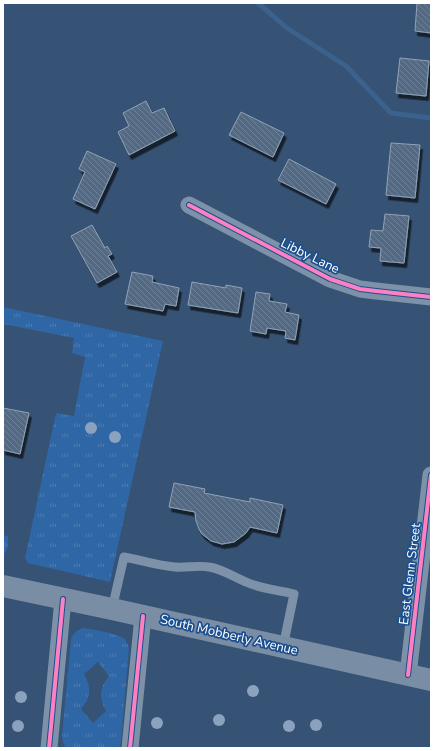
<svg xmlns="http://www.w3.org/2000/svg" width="434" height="751" viewBox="0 0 434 751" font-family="'Nunito Sans',sans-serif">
	<defs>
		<pattern id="grass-tufts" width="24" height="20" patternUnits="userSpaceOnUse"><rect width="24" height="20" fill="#2f66a5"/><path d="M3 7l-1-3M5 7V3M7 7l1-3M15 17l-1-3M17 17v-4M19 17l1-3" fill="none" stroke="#4e7db2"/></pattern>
		<pattern id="building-back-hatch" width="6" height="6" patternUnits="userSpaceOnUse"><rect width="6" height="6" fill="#526984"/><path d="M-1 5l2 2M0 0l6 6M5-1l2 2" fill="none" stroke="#6c8096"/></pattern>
		<filter id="shadow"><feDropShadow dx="2.5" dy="4.5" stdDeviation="0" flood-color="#0009"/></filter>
	</defs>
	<rect width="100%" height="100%" fill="#365274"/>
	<g fill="url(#grass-tufts)" fill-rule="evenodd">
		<path d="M3,307L163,341L110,582L28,563L25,558L56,413L74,416L85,357L72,353L74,338L3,324Z"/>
		<path d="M3,535L8,536C8,543 8,551 3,555Z"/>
		<path d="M83,628C91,629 119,634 125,639C127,642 128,645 129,648L121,742L119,748H66L63,743L62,735L71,640C72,634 77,630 83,628ZM98,662L109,676C99,688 99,698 106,711L93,723L81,709C91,697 92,688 84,674Z"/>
	</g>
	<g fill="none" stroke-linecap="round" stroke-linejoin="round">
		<path stroke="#3b618d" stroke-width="5" d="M258,3L287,28L346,66L391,113L431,118"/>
	</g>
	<g fill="url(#building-back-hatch)" stroke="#92a2b6" filter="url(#shadow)">
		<path d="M417,3H431V33L415,31Z"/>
		<path d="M400,58L429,61L426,96L396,93Z"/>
		<path d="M146,101L152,113L164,108L175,131L129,155L118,132L129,126L123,113Z"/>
		<path d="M241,112L284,133L273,157L229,135Z"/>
		<path d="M391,143L420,145L415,198L386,195Z"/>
		<path d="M87,151L116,164L95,209L73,199L85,172L79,169Z"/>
		<path d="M289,159L336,184L326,204L278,180Z"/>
		<path d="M385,214L409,216L404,263L380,261L381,248L369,247L371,230L383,231Z"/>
		<path d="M92,225L105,248L107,246L112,254L108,256L117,272L97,283L71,236Z"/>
		<path d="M132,272L153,276L152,282L179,288L176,306L165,304L163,311L125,304Z"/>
		<path d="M192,282L226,288V285L242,288L238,313L188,305Z"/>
		<path d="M256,292L270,294L269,301L287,304L285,312L299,315L295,340L285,338L286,331L267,328L266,334L250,331Z"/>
		<path d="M3,408L29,413L20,454L3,450Z"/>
		<path d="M174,483L205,489L204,493L250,502V498L283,505L277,533L250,527L246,533L234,542L222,544L211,541L202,534L199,529L196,521L195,512L169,507Z"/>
	</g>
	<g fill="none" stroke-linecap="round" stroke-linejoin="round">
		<path stroke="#7d92a8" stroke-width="9" d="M112,609L124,557C141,560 158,566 175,567C186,568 198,565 209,567C223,569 233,577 246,582C261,589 278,590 294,594L283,647"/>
		<g stroke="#7d92a8" stroke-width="17">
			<path d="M189,205L330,279L360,289L376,291L431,297"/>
			<path d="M408,675L431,475"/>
			<path d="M49,748L63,599"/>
			<path d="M130,748L143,616"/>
		</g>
		<path stroke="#798da4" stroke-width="22" d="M3,586L112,609L431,680"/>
		<g stroke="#1b4f8f" stroke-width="6">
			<g id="cycleway">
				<path d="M189,205L330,279L360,289L376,291L431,297"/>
				<path d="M408,675L431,475"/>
				<path d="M49,748L63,599"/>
				<path d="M130,748L143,616"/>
			</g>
		</g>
		<use href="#cycleway" stroke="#ff80c0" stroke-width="4"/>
	</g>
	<g fill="#8aa2be">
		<circle cx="91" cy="428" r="6"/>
		<circle cx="115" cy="437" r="6"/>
		<circle cx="253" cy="691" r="6"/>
		<circle cx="21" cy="697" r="6"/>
		<circle cx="219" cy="720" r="6"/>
		<circle cx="157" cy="723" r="6"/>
		<circle cx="316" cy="725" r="6"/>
		<circle cx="18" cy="726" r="6"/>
		<circle cx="289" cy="726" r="6"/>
	</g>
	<g text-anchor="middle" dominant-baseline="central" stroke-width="3.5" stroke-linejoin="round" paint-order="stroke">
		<g font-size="13" fill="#fff" stroke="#1b4f8f">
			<text transform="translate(310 256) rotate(26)">Libby Lane</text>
			<text transform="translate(410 574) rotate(-83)">East Glenn Street</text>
			<text transform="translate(229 635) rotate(13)">South Mobberly Avenue</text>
		</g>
	</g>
	<rect width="434" height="751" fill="none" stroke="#ffffff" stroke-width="8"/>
</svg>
